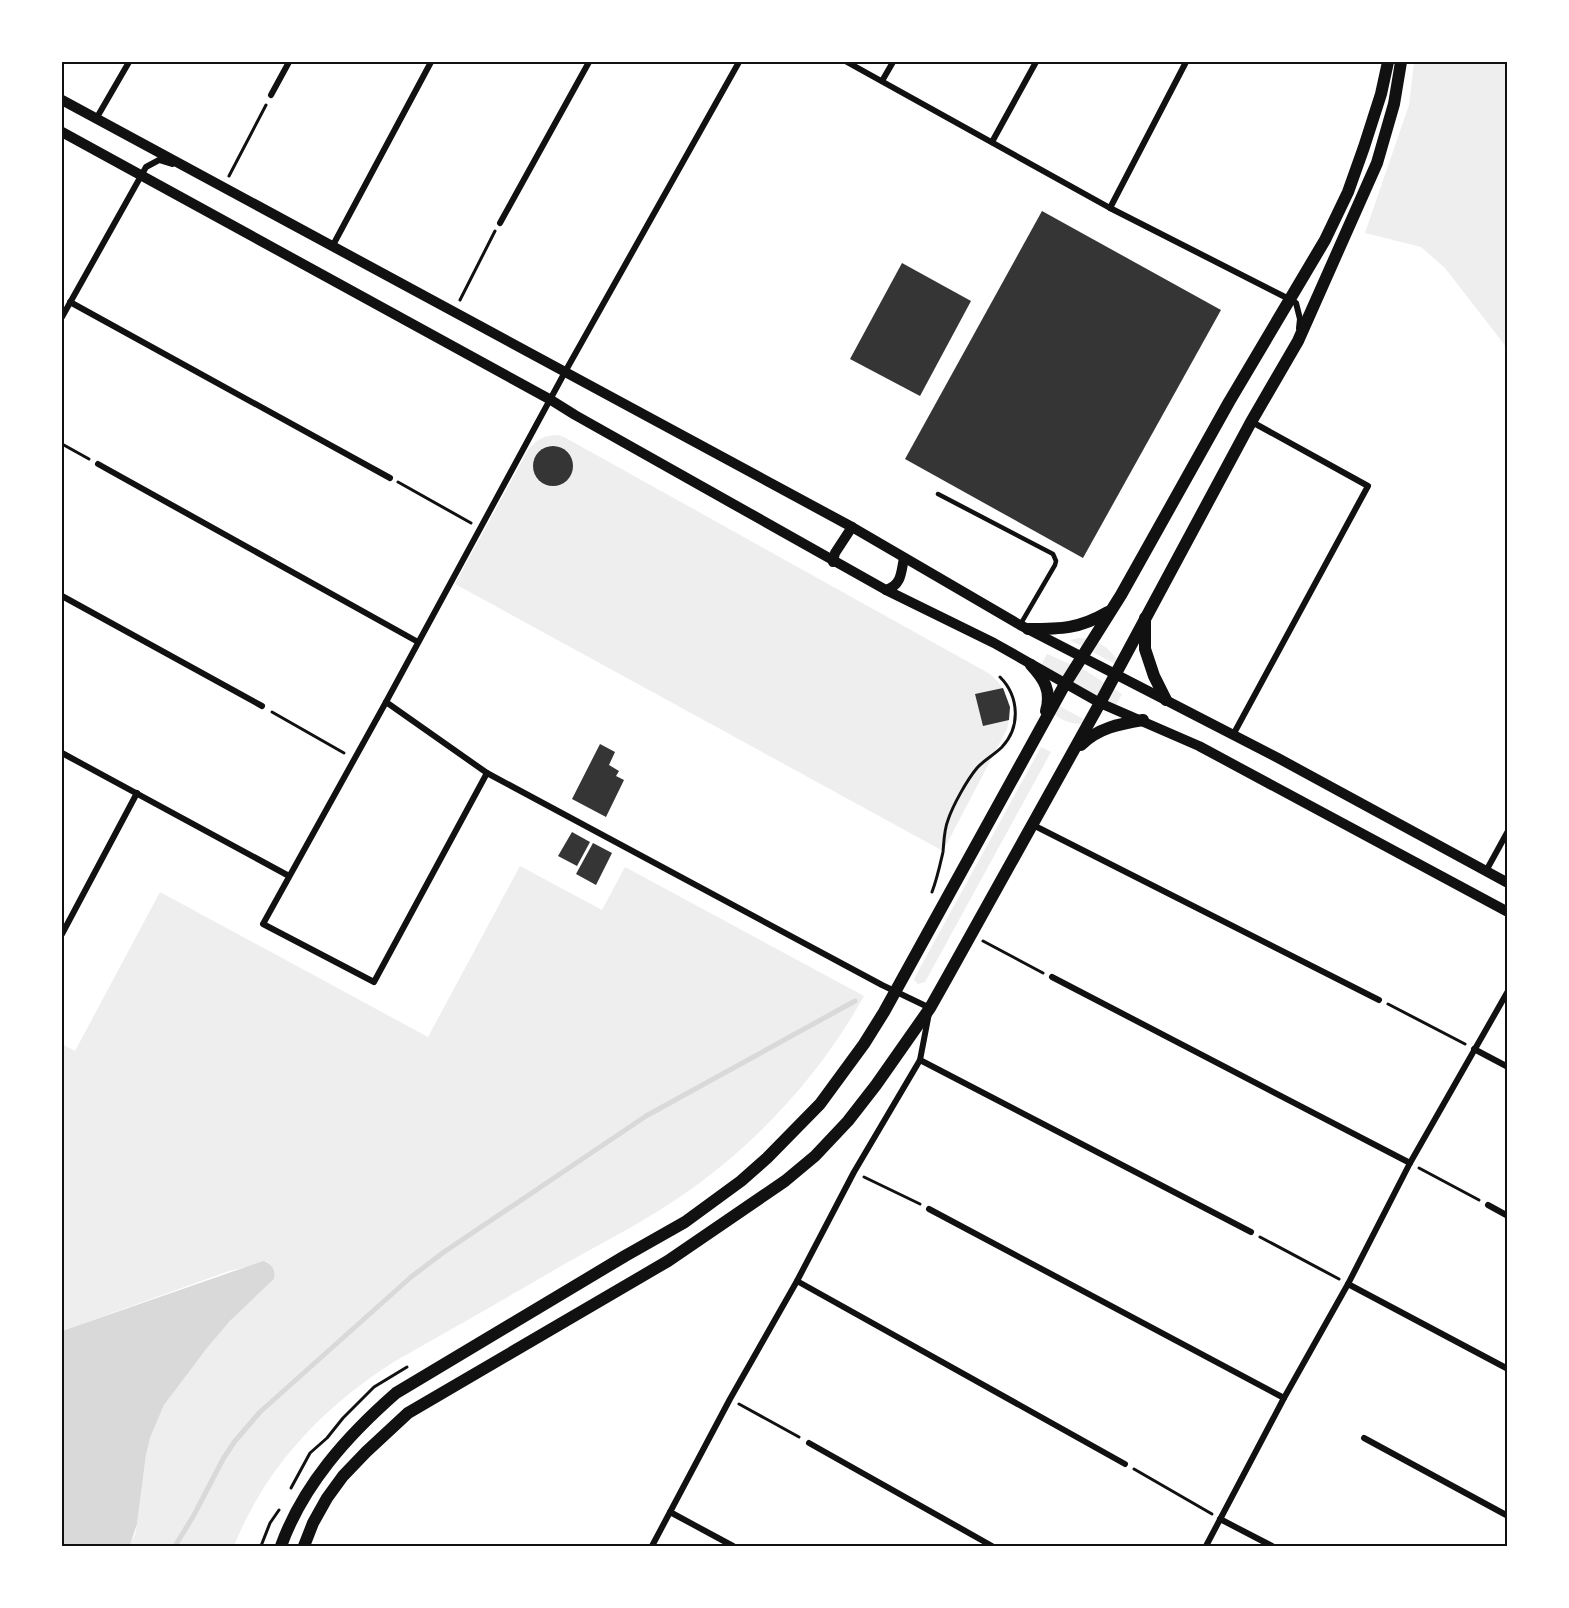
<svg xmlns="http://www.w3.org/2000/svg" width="1569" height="1608" viewBox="0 0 1569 1608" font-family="'Work Sans',sans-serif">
	<rect width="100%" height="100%" fill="#fff"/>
	<g fill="#eee">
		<path d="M1414,62H1507V348L1445,268L1421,247L1365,233L1409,105Z"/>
		<path d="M558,435L564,437L990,674C1008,689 1012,707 1007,729L943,851L455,584L528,450C536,440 544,435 558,435Z"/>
		<path d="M1079,638C1099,639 1112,649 1121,667L1070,640Z"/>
		<path d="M1047,654L1086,671L1122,694L1114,709L1039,669Z"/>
		<path d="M1040,696L1091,723C1068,727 1051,717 1040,696Z"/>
		<path d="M1041,747L1051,752L925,982L918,984L914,980L915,977Z"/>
		<path d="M520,866L602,910L625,867L864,996C822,1072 761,1139 690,1190C649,1219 604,1242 561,1266C505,1299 448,1331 392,1363C322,1408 265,1468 234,1546H128L135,1535L137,1524L146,1455L150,1438L164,1405L207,1348L230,1321L271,1282L274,1269L268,1262L229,1271L62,1331V1044L75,1051L160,892L428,1037Z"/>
	</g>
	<path fill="#d9d9d9" d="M263,1261C272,1264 276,1269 274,1279L230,1321L207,1348L164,1405L150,1438L146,1455L137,1524L130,1545L128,1546H62V1331Z"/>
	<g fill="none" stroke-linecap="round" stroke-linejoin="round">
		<path stroke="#d9d9d9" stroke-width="5" d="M175,1546L194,1515L223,1459L235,1441L260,1412L411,1277L444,1252L646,1116L855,1001"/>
	</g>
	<g fill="#353535">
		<path d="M1042,211L1221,310L1083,558L905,459Z"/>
		<path d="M902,263L971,301L920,396L850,359Z"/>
		<circle cx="553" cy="466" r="20"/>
		<path d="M1003,688L1010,707L1009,720L983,726L975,694Z"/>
		<path d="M600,744L615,752L609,765L619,771L616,776L624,780L606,817L572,799Z"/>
		<path d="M572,832L590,842L577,866L558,856Z"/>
		<path d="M593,843L612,853L596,885L576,874Z"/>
	</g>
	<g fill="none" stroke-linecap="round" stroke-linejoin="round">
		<g stroke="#111" stroke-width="3">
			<path d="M229,176L266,105"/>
			<path d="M460,300L495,231"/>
			<path d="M62,444L89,459"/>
			<path d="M398,482L471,523"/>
			<path d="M272,712L344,753"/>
			<path d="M932,892C937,879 940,865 943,852C944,841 944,830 948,820C953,805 967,780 977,768C984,760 994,755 1002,747C1021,727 1019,696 1000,677"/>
			<path d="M983,941L1043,973"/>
			<path d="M1388,1004L1465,1044"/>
			<path d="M1419,1168L1479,1200"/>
			<path d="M864,1177L920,1204"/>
			<path d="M1260,1237L1339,1279"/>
			<path d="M739,1404L799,1437"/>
			<path d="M1134,1469L1212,1514"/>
			<path d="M291,1488L310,1453L327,1438L343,1418L374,1387L407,1367"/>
			<path d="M261,1546L270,1523L279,1510"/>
		</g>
		<path stroke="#111" stroke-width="4.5" d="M938,494L1053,554L1056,561L1055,565L1020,625"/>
		<g stroke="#111" stroke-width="6">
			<path d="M847,62L1110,208L1291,300L1296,303L1300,319L1299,328"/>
			<path d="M882,81L893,62"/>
			<path d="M271,95L289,62"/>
			<path d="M96,119L129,62"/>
			<path d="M992,142L1036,62"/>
			<path d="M1110,208L1186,62"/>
			<path d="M500,223L589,62"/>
			<path d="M332,247L431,62"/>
			<path d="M70,302L390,478"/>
			<path d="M62,317L146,167L159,160L172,164"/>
			<path d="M98,464L418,642"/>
			<path d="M62,596L262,706"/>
			<path d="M386,702L487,773L882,985L930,1008L920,1060L854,1172L797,1281L730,1399L652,1546"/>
			<path d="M1233,735L1368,486L1252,422"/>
			<path d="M62,753L289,876"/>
			<path d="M487,773L374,982L263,924L386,702L565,372L739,62"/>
			<path d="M1033,825L1379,1000"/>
			<path d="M1486,871L1508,831"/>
			<path d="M62,934L137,793"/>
			<path d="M1052,977L1410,1163"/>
			<path d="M1474,1049L1508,1067"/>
			<path d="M920,1060L1251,1232"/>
			<path d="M1488,1205L1508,1216"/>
			<path d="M929,1209L1284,1398"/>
			<path d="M797,1281L1125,1464"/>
			<path d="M1348,1284L1508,1369"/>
			<path d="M1364,1438L1508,1516"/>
			<path d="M809,1443L992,1546"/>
			<path d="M670,1512L733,1546"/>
			<path d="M1220,1519L1272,1546"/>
			<path d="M1206,1546L1284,1398L1348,1284L1410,1163L1508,991"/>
		</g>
		<g stroke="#111" stroke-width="10">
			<path d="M62,100L852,527L1020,625L1278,758L1508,883"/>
			<path d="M62,132L551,400L575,415L886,590L994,643L1100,703L1199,746L1508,912"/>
			<path d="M833,562L835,553L852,527"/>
			<path d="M886,590C902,585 901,572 904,558"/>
		</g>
		<g stroke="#111" stroke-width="12">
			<path d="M1145,618V649L1154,676L1166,700"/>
			<path d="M1028,629C1061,629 1079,629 1108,612"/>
			<path d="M1031,665C1044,679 1052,691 1046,711"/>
			<path d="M1081,745C1098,728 1119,724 1143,720"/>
			<path d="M281,1546C303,1485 347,1436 396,1393L625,1256L685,1222L741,1181L767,1158L820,1104L864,1044L884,1012L1065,684L1121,595L1229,402L1325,240L1348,192L1364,147L1381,94L1388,62"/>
			<path d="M304,1546L313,1523L327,1498L343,1476L366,1452L408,1413L668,1261L785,1181L815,1156L848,1121L876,1085L930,1008L948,976L1100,703L1251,422L1298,341L1377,163L1394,104L1401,62"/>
		</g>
	</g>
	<rect width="1569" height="1608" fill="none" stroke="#ffffff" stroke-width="126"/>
	<rect x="63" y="63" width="1443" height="1482" fill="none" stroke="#111" stroke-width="2"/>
</svg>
